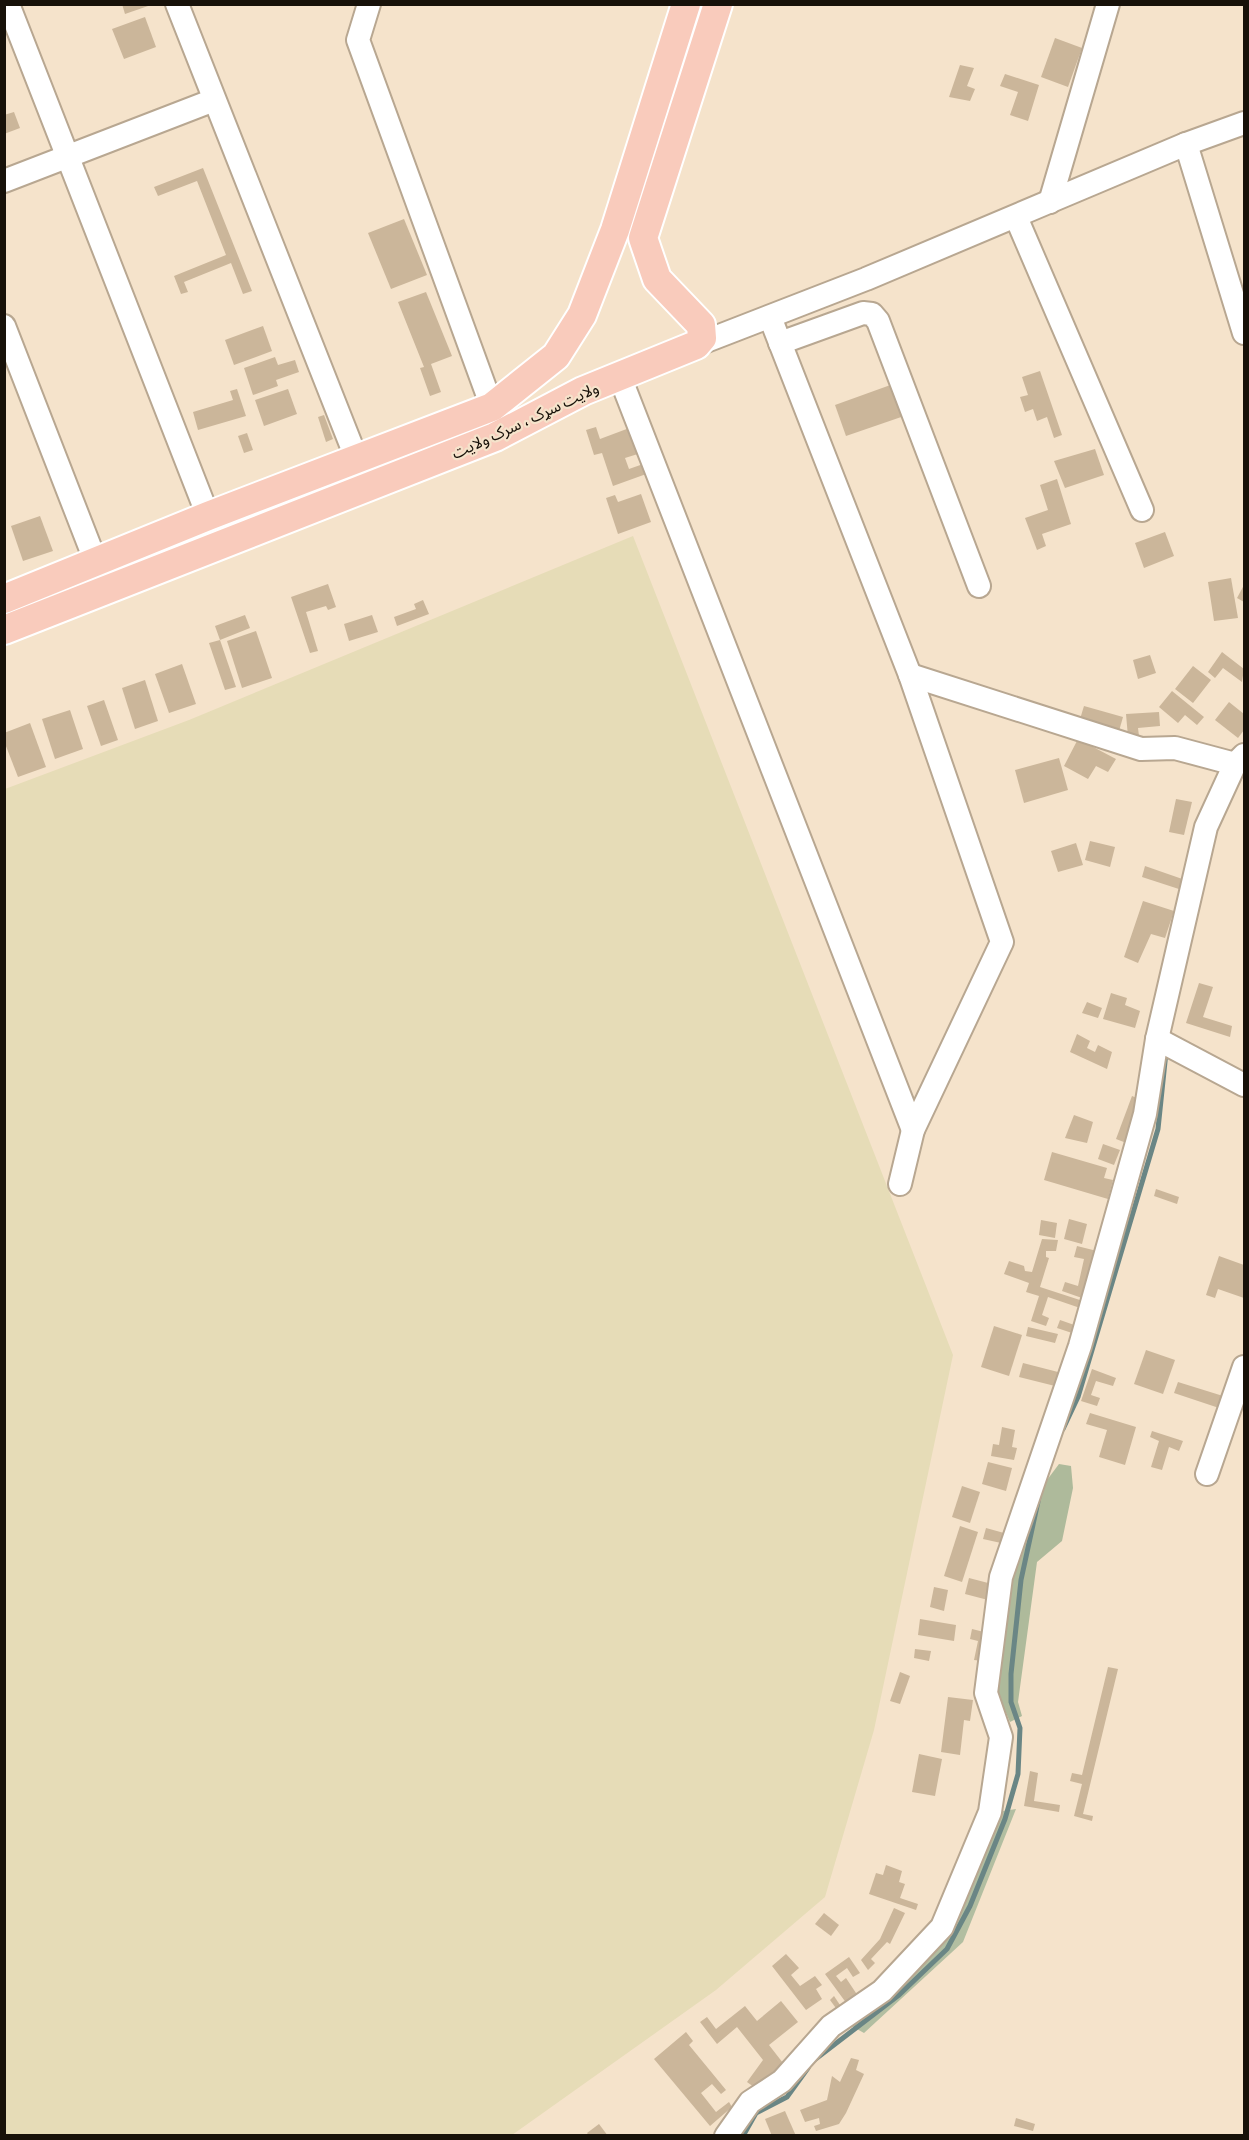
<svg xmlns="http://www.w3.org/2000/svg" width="1249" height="2140" viewBox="0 0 1249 2140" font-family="Manrope,'Noto Sans Arabic',sans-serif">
	<rect width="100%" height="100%" fill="#f5e3cb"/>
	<path fill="#b2bea1" d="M1016,1809L963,1942L864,2033L848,2024L945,1936L1003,1811Z"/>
	<path fill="#aeba9b" d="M1059,1464L1071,1466L1073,1488L1062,1541L1037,1562L1018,1702L1022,1716L1010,1722L994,1685L1013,1558L1032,1500Z"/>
	<path fill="#e6dcb7" d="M633,536L953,1355L874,1730L825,1897L716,1990L512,2135H5V789L189,720Z"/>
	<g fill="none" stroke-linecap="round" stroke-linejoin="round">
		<g stroke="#6a8685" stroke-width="5">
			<path d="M1063,1429L1078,1397L1158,1129L1166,1052"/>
			<path d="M813,2061L899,1995L947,1949L970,1906L1005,1819L1018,1774L1020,1728L1011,1702V1674L1021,1580L1039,1497"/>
			<path d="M743,2136L756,2113L787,2097L808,2068"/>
		</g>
	</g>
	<g fill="#cbb69a">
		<path d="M122,4H151V5L125,14Z"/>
		<path d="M145,17L156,47L124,59L112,29Z"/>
		<path d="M1055,38L1082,48L1068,87L1041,77Z"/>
		<path d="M960,65L974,68L967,86L975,89L970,101L949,97Z"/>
		<path d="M1005,74L1039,85L1028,121L1010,115L1018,92L1000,86Z"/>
		<path d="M14,112L20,128L4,134V115Z"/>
		<path d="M203,168L252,291L243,294L231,263L184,282L188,292L181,294L174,276L226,255L197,181L158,196L154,187Z"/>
		<path d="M404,219L427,275L391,289L368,233Z"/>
		<path d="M426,292L452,356L431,364L441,392L430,396L420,368L424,367L398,302Z"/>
		<path d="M263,326L272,351L234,365L225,340Z"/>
		<path d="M275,357L278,365L295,360L299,372L276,380L278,386L253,395L244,368Z"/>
		<path d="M1040,371L1062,435L1054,438L1047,417L1037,421L1033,409L1025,412L1020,397L1028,395L1022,377Z"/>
		<path d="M896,383L907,415L846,436L835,405Z"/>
		<path d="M237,389L246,416L198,430L193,412L233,400L230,391Z"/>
		<path d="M288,389L297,414L264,426L255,400Z"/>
		<path d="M324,415L333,439L326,442L318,417Z"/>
		<path d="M596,427L600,439L632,427L641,453L625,458L629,469L646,463L649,473L613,486L602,453L594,455L586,430Z"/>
		<path d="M247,433L253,450L244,453L238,436Z"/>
		<path d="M1095,449L1104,475L1065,488L1054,461Z"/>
		<path d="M1057,479L1071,524L1042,534L1046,546L1037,550L1025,518L1048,510L1040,485Z"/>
		<path d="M641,494L651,522L618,534L606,498L615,495L618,502Z"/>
		<path d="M40,516L53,551L23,561L11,526Z"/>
		<path d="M1165,532L1174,556L1144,568L1135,543Z"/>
		<path d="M1231,578L1238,618L1214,621L1208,582Z"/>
		<path d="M328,584L336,607L328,610L326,606L306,612L318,651L310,653L291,597Z"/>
		<path d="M1244,585V602L1237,598Z"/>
		<path d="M423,600L429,614L397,626L394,617L416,609L414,604Z"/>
		<path d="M245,615L250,628L220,640L215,626Z"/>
		<path d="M372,615L378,632L349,641L344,624Z"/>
		<path d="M256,631L272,678L242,688L227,641Z"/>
		<path d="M220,640L236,687L225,690L209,643Z"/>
		<path d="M1222,652L1244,669L1242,682L1223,668L1215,678L1208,672Z"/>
		<path d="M1150,655L1156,673L1138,679L1133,660Z"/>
		<path d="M182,664L196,704L169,713L155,674Z"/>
		<path d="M1193,666L1211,680L1193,703L1175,689Z"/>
		<path d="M145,680L158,721L135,729L122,688Z"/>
		<path d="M1172,691L1204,717L1197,725L1185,715L1178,723L1159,707Z"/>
		<path d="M104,700L118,740L101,746L87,706Z"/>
		<path d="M1229,702L1244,714V730L1238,738L1215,720Z"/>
		<path d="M1084,706L1123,717L1119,731L1080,719Z"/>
		<path d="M70,710L83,749L55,759L42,719Z"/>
		<path d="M1159,712L1160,726L1138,728L1139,736L1128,737L1126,714Z"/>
		<path d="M30,723L46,767L18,777L4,741V733Z"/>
		<path d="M1078,739L1116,759L1108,772L1096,766L1088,779L1064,766Z"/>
		<path d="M1059,758L1068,790L1024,803L1015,770Z"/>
		<path d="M1176,799L1192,802L1184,835L1169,832Z"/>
		<path d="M1090,841L1115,847L1110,867L1085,860Z"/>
		<path d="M1076,843L1083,865L1058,872L1051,851Z"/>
		<path d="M1145,866L1188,881L1185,891L1142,877Z"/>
		<path d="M1143,901L1174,911L1165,938L1151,934L1138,963L1124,957Z"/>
		<path d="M1199,983L1213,987L1203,1017L1232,1026L1230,1037L1186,1023Z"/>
		<path d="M1111,993L1127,998L1125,1005L1140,1011L1135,1028L1103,1019Z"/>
		<path d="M1087,1002L1102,1008L1098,1018L1082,1013Z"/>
		<path d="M1077,1034L1090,1041L1087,1048L1095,1052L1098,1045L1112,1052L1107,1069L1070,1052Z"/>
		<path d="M1132,1096L1144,1101L1129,1144L1116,1139Z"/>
		<path d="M1074,1115L1093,1122L1087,1143L1065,1138Z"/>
		<path d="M1103,1144L1120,1150L1114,1165L1098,1159Z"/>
		<path d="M1052,1152L1107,1168L1104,1178L1113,1180L1108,1199L1044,1180Z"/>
		<path d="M1156,1189L1179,1197L1177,1204L1154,1196Z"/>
		<path d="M1069,1219L1087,1224L1082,1244L1064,1239Z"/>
		<path d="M1041,1220L1057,1223L1055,1238L1039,1235Z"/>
		<path d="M1042,1239L1058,1240L1056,1251H1046V1257L1049,1258L1040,1287L1086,1302L1083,1309L1048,1297L1042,1315L1049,1318L1046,1326L1031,1321L1039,1296L1026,1292L1029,1283L1004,1274L1009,1261L1024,1266L1025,1271L1032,1272Z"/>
		<path d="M1077,1246L1097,1251L1082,1298L1062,1291L1065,1282L1078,1286L1084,1259L1074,1257Z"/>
		<path d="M1219,1256L1244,1265V1298L1218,1289L1215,1298L1206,1295Z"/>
		<path d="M1060,1320L1080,1327L1078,1335L1057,1328Z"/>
		<path d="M994,1326L1022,1335L1009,1376L981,1367Z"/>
		<path d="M1028,1327L1058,1334L1055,1343L1026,1336Z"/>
		<path d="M1146,1350L1175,1360L1163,1394L1134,1384Z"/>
		<path d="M1023,1363L1058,1372L1055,1386L1019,1377Z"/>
		<path d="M1092,1369L1116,1378L1113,1386L1096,1381L1091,1395L1100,1398L1097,1406L1081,1401Z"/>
		<path d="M1178,1382L1223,1396L1219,1408L1174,1393Z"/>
		<path d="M1090,1413L1136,1427L1125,1465L1099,1457L1107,1430L1086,1424Z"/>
		<path d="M1002,1427L1015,1430L1012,1447L1017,1448L1014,1460L991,1456L993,1444L999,1445Z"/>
		<path d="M1152,1431L1183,1441L1179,1451L1169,1447L1162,1470L1151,1467L1159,1441L1150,1437Z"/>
		<path d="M988,1462L1012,1468L1006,1491L982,1484Z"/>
		<path d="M962,1486L980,1492L970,1523L952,1517Z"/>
		<path d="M960,1526L978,1532L962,1582L944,1576Z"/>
		<path d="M986,1528L1004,1533L1001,1543L983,1539Z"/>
		<path d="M969,1578L992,1584L988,1600L965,1594Z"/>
		<path d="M934,1587L948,1590L944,1611L930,1607Z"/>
		<path d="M920,1619L956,1625L954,1641L918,1635Z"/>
		<path d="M972,1629L988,1633L982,1661L974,1660L978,1641L970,1639Z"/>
		<path d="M915,1649L931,1651L929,1661L914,1658Z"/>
		<path d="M1108,1667L1118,1669L1083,1814L1093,1816L1092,1821L1074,1816L1082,1784L1070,1781L1072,1773L1082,1775Z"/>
		<path d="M900,1672L910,1676L900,1704L890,1701Z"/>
		<path d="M948,1697L973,1700L970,1721L964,1720L960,1755L941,1752Z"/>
		<path d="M919,1754L942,1759L935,1796L912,1792Z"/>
		<path d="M1030,1771L1038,1773L1034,1801L1060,1805L1059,1812L1024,1806Z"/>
		<path d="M886,1865L902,1871L899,1882L905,1884L900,1898L918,1904L916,1910L869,1894L876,1873L883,1875Z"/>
		<path d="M894,1908L905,1913L890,1944L887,1942L871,1959L875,1963L868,1970L861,1960L880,1939Z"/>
		<path d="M824,1913L839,1925L831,1936L815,1924Z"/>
		<path d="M786,1954L799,1968L791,1975L800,1986L815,1976L822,1985L816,1989L822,1999L806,2010L772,1966Z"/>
		<path d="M849,1957L860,1973L853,1977L847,1968L836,1976L841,1982L846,1978L858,1996L847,2004L825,1974Z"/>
		<path d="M834,1996L842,2008L838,2011L830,2000Z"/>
		<path d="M781,2001L798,2022L769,2045L783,2063L772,2079L768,2076L758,2090L747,2082L763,2060L737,2027L717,2044L700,2022L707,2017L716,2029L745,2006L757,2021Z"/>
		<path d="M686,2032L693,2041L689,2045L726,2090L721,2094L712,2084L701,2093L716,2112L729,2102L732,2107L710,2126L654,2059Z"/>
		<path d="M851,2058L859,2060L856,2070L864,2074L846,2113L839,2124L816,2131L814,2126L820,2124L819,2118L805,2122L800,2110L827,2100L832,2076L840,2082Z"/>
		<path d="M785,2111L796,2136H772L765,2119Z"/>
		<path d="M1016,2118L1035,2124L1033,2131L1014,2126Z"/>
		<path d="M599,2124L608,2136H589L587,2133Z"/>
	</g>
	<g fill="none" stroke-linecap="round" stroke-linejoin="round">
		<g stroke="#b8a791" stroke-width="26">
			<g id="minor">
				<path d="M8,4L208,516"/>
				<path d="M177,4L357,460"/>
				<path d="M369,4L358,40L492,407"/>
				<path d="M1186,144L1244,333"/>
				<path d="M4,181L214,100"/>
				<path d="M1050,202L1108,4"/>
				<path d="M1016,217L1142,510"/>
				<path d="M770,317L910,675L1002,942L913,1130L900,1184"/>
				<path d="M4,326L95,560"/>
				<path d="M780,343L863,313L872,314L878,321L979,586"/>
				<path d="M696,345L866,279L1186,144L1244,123"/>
				<path d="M620,377L913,1130"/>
				<path d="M910,675L1141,749L1175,748L1235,764"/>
				<path d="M1157,1039L1244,1085"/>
				<path d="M1207,1474L1244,1367"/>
				<path d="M726,2136L750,2102L782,2081L831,2026L882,1991L942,1927L990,1812L1001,1737L986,1693L1001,1577L1080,1346L1145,1114L1157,1039L1206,827L1235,764L1244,755"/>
			</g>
		</g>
		<g stroke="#fff" stroke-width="32">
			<g id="major">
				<path d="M4,599L208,516L492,407L556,356L582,315L615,230L686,4"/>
				<path d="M4,630L495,437L583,391L696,345L702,338L701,325L657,279L643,238L718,4"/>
			</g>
		</g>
		<use href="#minor" stroke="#fff" stroke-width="22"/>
		<use href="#major" stroke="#f9cbbc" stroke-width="28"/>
	</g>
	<g text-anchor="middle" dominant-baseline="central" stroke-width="4.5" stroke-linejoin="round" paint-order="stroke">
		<g font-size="16" fill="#171109" stroke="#f5e3cb">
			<text transform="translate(525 420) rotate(-25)">ولایت سړک ، سرک ولایت</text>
		</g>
	</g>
	<rect width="1249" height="2140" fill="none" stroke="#171109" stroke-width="12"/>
</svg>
